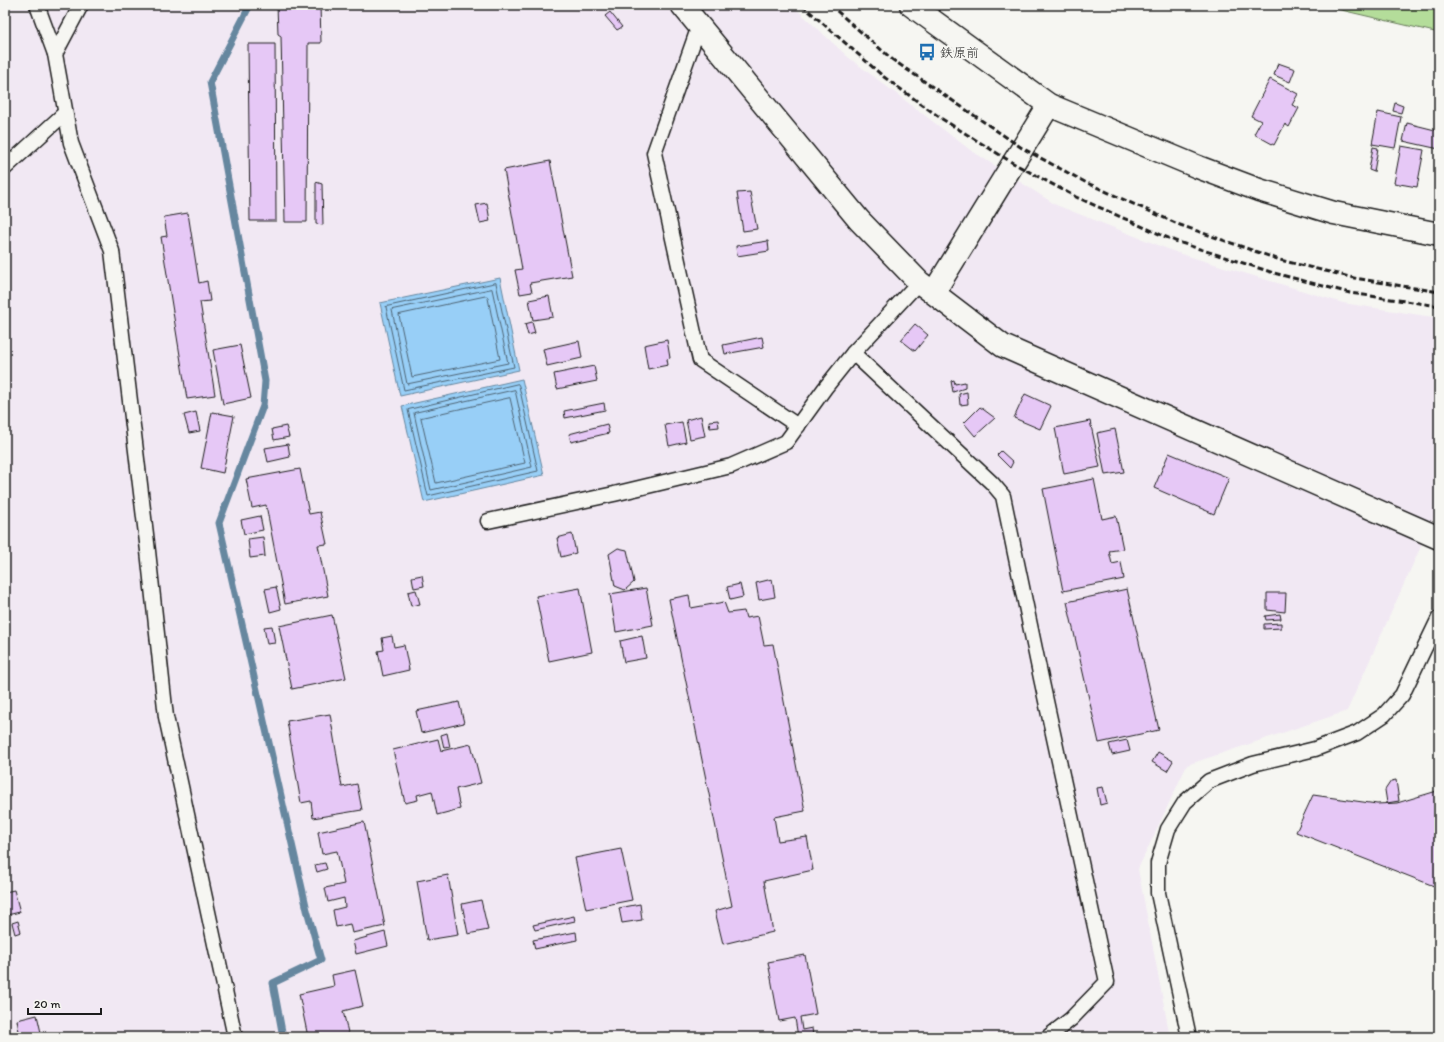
<svg xmlns="http://www.w3.org/2000/svg" width="1444" height="1042" viewBox="0 0 1444 1042" font-family="Itim,'Klee One',sans-serif">
	<rect width="100%" height="100%" fill="#f6f6f2"/>
	<filter id="ink" filterUnits="userSpaceOnUse"><feTurbulence type="fractalNoise" baseFrequency=".025" numOctaves="2"/><feDisplacementMap in="SourceGraphic" scale="8" xChannelSelector="R" yChannelSelector="G"/><feConvolveMatrix kernelMatrix="1 2 1 2 8 2 1 2 1" color-interpolation-filters="sRGB"/></filter>
	<g filter="url(#ink)">
		<path fill="#f1e8f3" d="M5,5H792L848,57L969,149L1056,205L1178,253L1343,303L1439,318V506L1347,711L1187,765L1138,869L1170,1037H5Z"/>
		<path fill="#b4dd9a" stroke="#687c5b" d="M1320,5H1439V33Z"/>
		<g fill="#98cff7" stroke="#66879f">
			<path d="M500,278L519,370L400,396L380,303Z"/>
			<path d="M522,379L544,475L424,502L402,406Z"/>
		</g>
		<g fill="none" stroke-linecap="round" stroke-linejoin="round">
			<g stroke="#4e6474" stroke-width="1">
				<path d="M496,283L514,367L404,390L386,307Z"/>
				<path d="M492,289L508,363L407,384L392,310Z"/>
				<path d="M487,296L488,298L500,359L412,377L399,315Z"/>
				<path d="M518,384L519,386L538,471L428,496L408,410Z"/>
				<path d="M515,390L532,467L431,490L414,413Z"/>
				<path d="M510,398L525,463L436,483L421,418Z"/>
			</g>
			<path stroke="#66879f" stroke-width="7" d="M250,5L210,82L265,381L263,406L219,523L307,910L321,960L273,983L283,1037"/>
		</g>
		<g fill="#e6c8f6" stroke="#1c1c1c">
			<path d="M277,5H320L321,43H308L307,222H285L281,36L278,34Z"/>
			<path d="M610,12L622,27L617,30L605,16Z"/>
			<path d="M248,44H275L276,221H250Z"/>
			<path d="M1278,63L1295,69L1290,82L1274,75Z"/>
			<path d="M1270,79L1298,94L1292,105L1299,108L1289,127L1285,124L1274,145L1254,134L1261,121L1251,116Z"/>
			<path d="M1395,103L1403,106L1401,113L1393,111Z"/>
			<path d="M1378,112L1401,117L1395,148L1372,144Z"/>
			<path d="M1407,123L1439,131V149L1403,141Z"/>
			<path d="M1401,146L1424,150L1417,187L1394,183Z"/>
			<path d="M1373,147L1378,148L1374,172L1369,170Z"/>
			<path d="M550,161L572,276L530,283L532,292L520,294L515,270L522,269L504,170Z"/>
			<path d="M316,182L322,184L323,225L316,224Z"/>
			<path d="M750,192L757,229L743,231L737,193Z"/>
			<path d="M487,203L490,221L480,223L476,205Z"/>
			<path d="M188,213L199,283L207,281L210,301L200,302L215,395L187,399L161,237L167,236L164,217Z"/>
			<path d="M768,241L769,251L737,256L736,246Z"/>
			<path d="M549,296L553,317L533,320L529,300Z"/>
			<path d="M532,322L535,333L528,335L525,324Z"/>
			<path d="M915,324L928,335L915,351L901,340Z"/>
			<path d="M762,337L764,347L725,354L723,345Z"/>
			<path d="M667,340L670,358L667,359L668,365L648,369L644,345Z"/>
			<path d="M579,341L582,358L547,366L543,349Z"/>
			<path d="M240,345L251,398L223,404L213,350Z"/>
			<path d="M594,366L597,381L557,389L554,374Z"/>
			<path d="M954,380L955,384L965,382V388L953,392L951,381Z"/>
			<path d="M967,392L968,404L960,405L959,394Z"/>
			<path d="M1025,394L1051,406L1040,429L1014,418Z"/>
			<path d="M604,403L605,410L565,418L564,411Z"/>
			<path d="M980,407L995,418L975,436L964,423Z"/>
			<path d="M196,412L200,431L189,433L184,415Z"/>
			<path d="M212,412L234,416L223,473L201,468Z"/>
			<path d="M701,416L705,436L690,439L686,420Z"/>
			<path d="M718,420L719,427L710,428L709,421Z"/>
			<path d="M1090,421L1100,467L1064,474L1055,428Z"/>
			<path d="M682,422L686,442L669,446L665,425Z"/>
			<path d="M607,424L609,433L571,442L569,434Z"/>
			<path d="M286,426L289,437L274,440L272,429Z"/>
			<path d="M1115,429L1124,472L1105,475L1097,433Z"/>
			<path d="M288,444L290,457L268,462L265,448Z"/>
			<path d="M1001,451L1013,462L1010,468L997,455Z"/>
			<path d="M1169,453L1229,478L1214,514L1154,488Z"/>
			<path d="M300,469L309,514L320,512L327,544L318,545L328,596L285,604L266,505L252,508L246,479Z"/>
			<path d="M1094,479L1102,519L1116,516L1123,549L1109,551L1112,564L1121,562L1124,579L1063,591L1043,489Z"/>
			<path d="M260,516L263,530L244,534L241,520Z"/>
			<path d="M572,534L576,553L561,557L557,538Z"/>
			<path d="M263,537L265,556L250,558L248,539Z"/>
			<path d="M618,548L627,550L634,582L625,590L615,586L609,554Z"/>
			<path d="M422,575L424,586L414,588L412,577Z"/>
			<path d="M772,579L775,597L759,600L756,583Z"/>
			<path d="M740,584L743,597L730,600L727,587Z"/>
			<path d="M276,587L281,609L270,612L265,589Z"/>
			<path d="M580,588L592,652L549,661L536,596Z"/>
			<path d="M646,588L653,625L616,632L610,594Z"/>
			<path d="M1127,589L1159,730L1099,743L1067,602Z"/>
			<path d="M416,590L420,604L411,606L408,592Z"/>
			<path d="M1267,593H1286L1285,612L1267,610Z"/>
			<path d="M689,595L691,608L724,602L728,613L744,611L746,618L758,616L764,645L773,644L805,811L774,817L778,841L807,837L813,870L764,881L773,932L723,944L715,911L732,906L669,599Z"/>
			<path d="M1280,614L1281,619L1266,620L1265,616Z"/>
			<path d="M332,615L346,678L292,689L279,626Z"/>
			<path d="M1281,623V628L1264,629V624Z"/>
			<path d="M272,626L275,643L267,644L264,627Z"/>
			<path d="M392,636L394,647L404,645L409,670L383,676L378,651L384,650L382,638Z"/>
			<path d="M642,636L646,658L624,662L620,641Z"/>
			<path d="M459,702L464,723L421,733L416,711Z"/>
			<path d="M330,714L342,787L357,784L362,810L313,818L311,801L301,803L287,721Z"/>
			<path d="M447,733L450,747L444,748L441,735Z"/>
			<path d="M438,739L441,751L471,744L481,783L456,789L460,809L437,815L432,791L417,795L418,800L405,803L393,750Z"/>
			<path d="M1127,740L1130,751L1112,755L1109,744Z"/>
			<path d="M1158,752L1173,761L1167,771L1152,762Z"/>
			<path d="M1396,780L1399,801L1387,803L1385,790L1391,781Z"/>
			<path d="M1103,787L1107,803L1100,805L1097,788Z"/>
			<path d="M1437,791L1439,792V888L1296,832L1313,795L1377,804L1397,803Z"/>
			<path d="M364,822L385,926L352,933L350,924L336,927L333,910L345,907L344,898L328,902L325,888L344,884L337,851L322,854L318,832Z"/>
			<path d="M621,849L632,900L586,909L575,858Z"/>
			<path d="M325,863L327,869L317,872L315,865Z"/>
			<path d="M448,875L458,935L427,940L417,881Z"/>
			<path d="M14,890L20,912L7,915L5,905V892Z"/>
			<path d="M481,900L488,930L468,934L462,904Z"/>
			<path d="M640,904L642,920L622,923L619,908Z"/>
			<path d="M574,916L575,921L535,930L533,925Z"/>
			<path d="M18,921L21,932L15,934L12,923Z"/>
			<path d="M385,932L388,946L356,954L353,941Z"/>
			<path d="M576,932L577,940L535,949L533,940Z"/>
			<path d="M805,955L816,1014L800,1017L802,1030L812,1028L813,1036L798,1037L795,1018L779,1021L768,962Z"/>
			<path d="M355,970L363,1006L343,1011L349,1037H308L299,994L334,986L332,975Z"/>
			<path d="M37,1015L42,1037H20L17,1020Z"/>
		</g>
		<g fill="none" stroke-linecap="round" stroke-linejoin="round">
			<g stroke="#1c1c1c" stroke-width="17">
				<g id="service">
					<path d="M37,5L55,54L71,143L112,251L148,551L166,717L235,1037"/>
					<path d="M699,26L654,153L700,360L798,426"/>
					<path d="M55,54L81,5"/>
					<path d="M5,168L65,113"/>
					<path d="M853,353L992,483L1003,496L1041,678L1107,982L1071,1019L1048,1037"/>
					<path d="M488,521L614,494L731,466L786,442L825,388L853,353L919,282"/>
					<path d="M1189,1037L1158,893V863L1168,829L1185,802L1209,781L1253,764L1315,749L1357,733L1384,715L1402,695L1439,618"/>
				</g>
			</g>
			<g stroke="#1c1c1c" stroke-width="25">
				<g id="minor">
					<path d="M682,5L859,220L919,282L1003,346L1439,538"/>
					<path d="M934,292L1049,105"/>
				</g>
			</g>
			<g stroke="#1c1c1c" stroke-width="25">
				<path id="tertiary" d="M911,5L1049,105L1198,167L1259,190L1334,213L1439,234"/>
			</g>
			<use href="#service" stroke="#f6f6f2" stroke-width="14"/>
			<use href="#minor" stroke="#f6f6f2" stroke-width="22"/>
			<use href="#tertiary" stroke="#f6f6f2" stroke-width="22"/>
			<g stroke="#1c1c1c" stroke-width="3" stroke-dasharray="6 3" stroke-linecap="butt">
				<path d="M802,5L884,77L942,119L1013,163L1076,197L1175,241L1274,273L1350,293L1439,306"/>
				<path d="M830,5L893,60L1022,148L1085,182L1180,225L1280,260L1354,278L1439,292"/>
			</g>
		</g>
	</g>
	<defs>
		<g id="bus-bare" transform="scale(1.38)"><path d="M-5-6H5V4H4V6H2V4H-2V6H-4V4H-5ZM-3.5-4V0h7V-4ZM-3.5 1.2v1.5H-2V1.2ZM2 1.2v1.5H3.5V1.2Z" fill="#1f6fb2" stroke="#f6f6f2" stroke-width="2.5" paint-order="stroke"/></g>
	</defs>
	<g fill-rule="evenodd">
		<use href="#bus-bare" x="927" y="52"/>
	</g>
	<g text-anchor="middle" dominant-baseline="central" stroke-width="4" stroke-linejoin="round" paint-order="stroke">
		<g font-size="13" fill="#1c1c1c" stroke="#f6f6f2" text-anchor="start">
			<text x="940" y="52">鉄原前</text>
		</g>
	</g>
	<rect width="1444" height="1042" fill="none" stroke="#f6f6f2" stroke-width="20"/>
	<rect x="10" y="10" width="1424" height="1022" fill="none" stroke="#1c1c1c" stroke-width="1.5" filter="url(#ink)"/>
	<path d="M28 1008v6h73v-6" fill="none" stroke="#1c1c1c" stroke-width="2"/>
	<text x="34" y="1008" font-size="12" fill="#1c1c1c" stroke="#f6f6f2" stroke-width="3" paint-order="stroke">20 m</text>
</svg>
